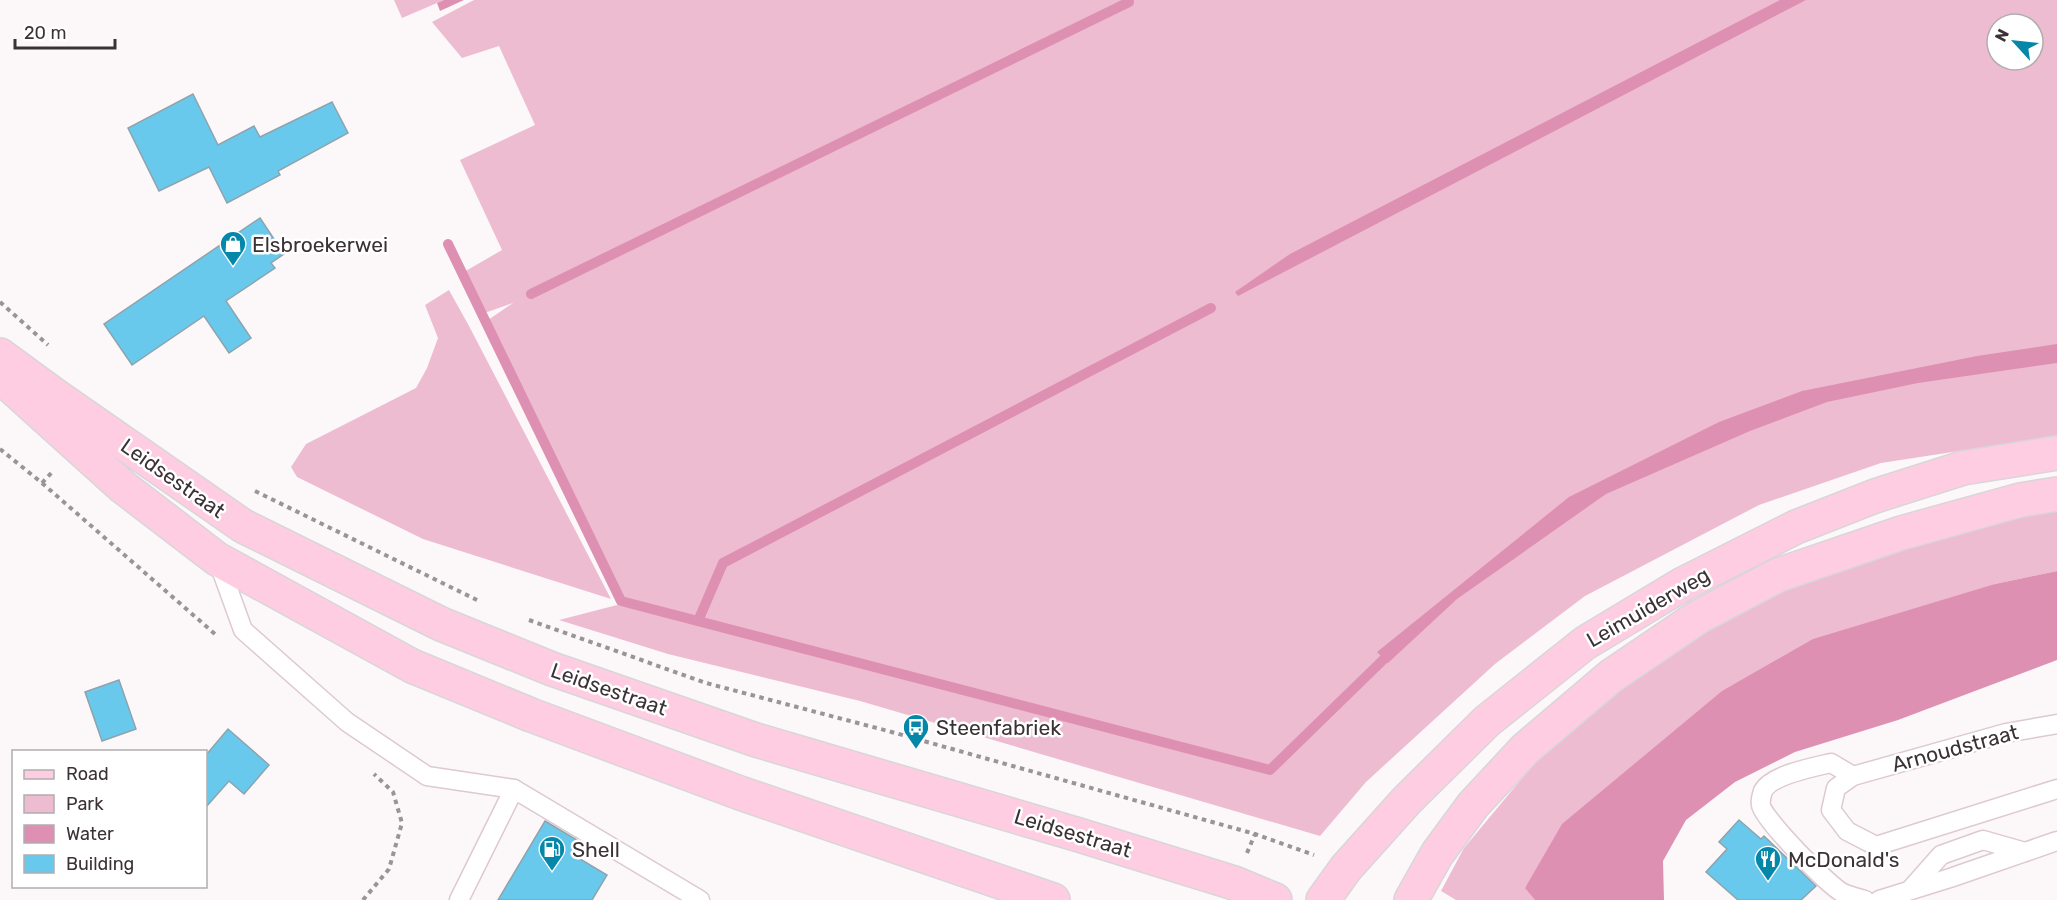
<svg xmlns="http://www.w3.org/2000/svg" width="2057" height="900" viewBox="0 0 2057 900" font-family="Rubik,sans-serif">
	<rect width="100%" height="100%" fill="#fcf8fa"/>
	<g fill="#eebcd0" fill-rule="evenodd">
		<path d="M394,0H444L402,18Z"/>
		<path d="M474,0H2057V436L1881,463L1759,505L1585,596L1495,664L1366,782L1320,836L860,701L668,654L559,620L617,605L689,619L623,598L488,320L513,303L479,315L464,272L502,250L460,160L535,125L499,46L462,58L432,22ZM1997,24H2033V60H1997Z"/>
		<path d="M449,290L469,326L611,599L423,539L297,477L291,467L306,444L416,388L427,368L438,338L425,305Z"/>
		<path d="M2057,501V571L1995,584L1525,887L1535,900H1456L1441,891L1464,848L1538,759L1609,697L1708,623L1868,553Z"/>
	</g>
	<g fill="#de90b2">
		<path d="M444,0H464L440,11L437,3Z"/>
		<path d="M1780,0H1806L1238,296L1235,292L1290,254Z"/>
		<path d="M2057,344V363L1918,383L1827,402L1750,431L1606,494L1457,599L1388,663L1377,652L1569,497L1719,422L1802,391L1977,356Z"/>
		<path d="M2057,571V660L1898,720L1795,752L1735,782L1686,820L1663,861L1664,900H1535L1525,888L1562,824L1722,691L1813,639L1995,584Z"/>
	</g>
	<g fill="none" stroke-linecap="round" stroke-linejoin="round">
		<g stroke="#de90b2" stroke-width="10">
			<path d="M448,244L621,601L1270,770L1384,659"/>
			<path d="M531,294L1129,2"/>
			<path d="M698,621L723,563L1211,308"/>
		</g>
	</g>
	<g fill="#69c9ec" stroke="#8ea3ac" stroke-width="1.5">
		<path d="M193,94L218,145L254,126L260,137L332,102L348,133L278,171L280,175L227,203L209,167L159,191L128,128Z"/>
		<path d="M260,218L284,254L271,263L275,268L226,301L251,338L229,353L204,316L132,365L104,324Z"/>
		<path d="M119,680L136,729L102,741L85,692Z"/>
		<path d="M228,729L269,765L244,794L229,781L206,807V755Z"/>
		<path d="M1739,820L1761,839L1764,836L1816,886L1801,900H1738L1706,872L1727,849L1719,842Z"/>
		<path d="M545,821L587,846L580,859L607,875L592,900H498Z"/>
	</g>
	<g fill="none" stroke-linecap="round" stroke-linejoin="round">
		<g stroke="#dec9d1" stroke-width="21">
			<g id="service">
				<path d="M218,561L243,630L347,722L427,776L514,789L700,900"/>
				<path d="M2057,724L2006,733L1853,776L1836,788L1831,810L1847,831L1876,846L2057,789"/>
				<path d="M1853,776L1831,763C1814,767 1771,775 1763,791C1762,794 1760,802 1761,805C1762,818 1830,887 1843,893C1850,896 1858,898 1865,900"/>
				<path d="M1910,890L1941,855L1983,840L2025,852"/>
				<path d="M459,900L514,789"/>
				<path d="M1879,900L1950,878L2057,841"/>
			</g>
		</g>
		<g stroke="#d8d6d7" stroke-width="36">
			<g id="primary">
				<path d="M0,355L56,396L243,526L441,624L552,669L756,740L1079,835L1234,883L1275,900"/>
				<path d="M4,380L123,487L217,559L412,666L531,715L740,793L1053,900"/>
				<path d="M1323,900L1346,868L1407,800L1487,721L1585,643L1683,584L1796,527L1875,496L1963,468L2057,453"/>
				<path d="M1411,900L1437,854L1473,805L1525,749L1611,676L1698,617L1778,575L1901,533L2020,500L2057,494"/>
			</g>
		</g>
		<g stroke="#9a9497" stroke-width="4" stroke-dasharray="4.5 4.5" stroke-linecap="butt">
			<path d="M0,302L48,345"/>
			<path d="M0,449L42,483L215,634"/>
			<path d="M42,483L54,470"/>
			<path d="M255,491L477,600"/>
			<path d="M529,620L706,683L888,731L1255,834L1314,855"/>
			<path d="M1247,853L1255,834"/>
			<path d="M363,900L389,869L402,823L393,792L374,774"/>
		</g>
		<use href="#service" stroke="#fff" stroke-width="18"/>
		<use href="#primary" stroke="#ffcde2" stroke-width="33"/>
	</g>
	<defs>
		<g id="shop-pin" transform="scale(1.35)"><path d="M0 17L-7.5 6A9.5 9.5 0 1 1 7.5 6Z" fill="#0487a9" stroke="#fff"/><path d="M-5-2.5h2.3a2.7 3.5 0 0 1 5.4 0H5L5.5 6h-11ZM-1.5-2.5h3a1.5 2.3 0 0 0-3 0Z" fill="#fff"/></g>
		<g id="bus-pin" transform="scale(1.35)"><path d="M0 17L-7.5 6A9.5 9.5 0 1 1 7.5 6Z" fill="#0487a9" stroke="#fff"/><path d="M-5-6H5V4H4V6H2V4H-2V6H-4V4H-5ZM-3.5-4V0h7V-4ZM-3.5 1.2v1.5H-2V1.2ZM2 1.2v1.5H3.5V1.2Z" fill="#fff"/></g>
		<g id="fuel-pin" transform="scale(1.35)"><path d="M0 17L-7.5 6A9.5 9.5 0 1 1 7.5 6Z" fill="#0487a9" stroke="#fff"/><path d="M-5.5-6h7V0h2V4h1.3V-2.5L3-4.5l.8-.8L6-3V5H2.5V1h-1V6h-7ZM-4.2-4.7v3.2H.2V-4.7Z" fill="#fff"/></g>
		<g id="restaurant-pin" transform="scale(1.35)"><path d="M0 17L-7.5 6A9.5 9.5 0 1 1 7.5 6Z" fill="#0487a9" stroke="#fff"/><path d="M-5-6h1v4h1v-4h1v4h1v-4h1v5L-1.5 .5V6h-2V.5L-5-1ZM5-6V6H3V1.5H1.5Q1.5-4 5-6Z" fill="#fff"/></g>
	</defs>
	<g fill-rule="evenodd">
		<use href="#shop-pin" x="233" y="244"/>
		<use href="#bus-pin" x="916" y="727"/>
		<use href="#fuel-pin" x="552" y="849"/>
		<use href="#restaurant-pin" x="1768" y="859"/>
	</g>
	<g text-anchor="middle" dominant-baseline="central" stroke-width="5" stroke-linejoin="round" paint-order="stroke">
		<g font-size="21" fill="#3b3236" stroke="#fff" text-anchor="start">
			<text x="252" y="244">Elsbroekerwei</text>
			<text x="936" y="727">Steenfabriek</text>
			<text x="572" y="849">Shell</text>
			<text x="1788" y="859">McDonald's</text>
		</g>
		<g font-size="21" fill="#3b3236" stroke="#fff">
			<text transform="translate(173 478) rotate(35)">Leidsestraat</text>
			<text transform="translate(1648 607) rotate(-30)">Leimuiderweg</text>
			<text transform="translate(609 689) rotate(19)">Leidsestraat</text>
			<text transform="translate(1955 748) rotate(-15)">Arnoudstraat</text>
			<text transform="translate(1073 833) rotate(17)">Leidsestraat</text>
		</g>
	</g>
	<rect x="12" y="750" width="195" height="138" fill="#ffffff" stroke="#b1adaf" stroke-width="1.5"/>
	<rect x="24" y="770" width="30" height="9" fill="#ffcde2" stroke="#b1adaf" stroke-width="1.5"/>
	<text x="66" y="780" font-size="18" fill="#3b3236">Road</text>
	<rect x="24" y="795" width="30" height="18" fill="#eebcd0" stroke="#b1adaf" stroke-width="1.5"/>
	<text x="66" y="810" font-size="18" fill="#3b3236">Park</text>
	<rect x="24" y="825" width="30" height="18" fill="#de90b2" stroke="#b1adaf" stroke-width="1.5"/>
	<text x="66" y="840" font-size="18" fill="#3b3236">Water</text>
	<rect x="24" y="855" width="30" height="18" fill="#69c9ec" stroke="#b1adaf" stroke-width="1.5"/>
	<text x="66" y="870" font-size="18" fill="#3b3236">Building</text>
	<g transform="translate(2015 42) rotate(297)"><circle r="28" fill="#ffffff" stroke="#b1adaf" stroke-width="1.5"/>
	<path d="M0-4.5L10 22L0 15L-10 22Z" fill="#0487a9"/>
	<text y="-9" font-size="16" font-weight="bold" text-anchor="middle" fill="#3b3236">N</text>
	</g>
	<path d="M15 39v9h100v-9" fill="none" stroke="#3b3236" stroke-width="3"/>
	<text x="24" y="39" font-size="18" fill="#3b3236" stroke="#ffffff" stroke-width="4.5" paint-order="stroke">20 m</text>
</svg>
